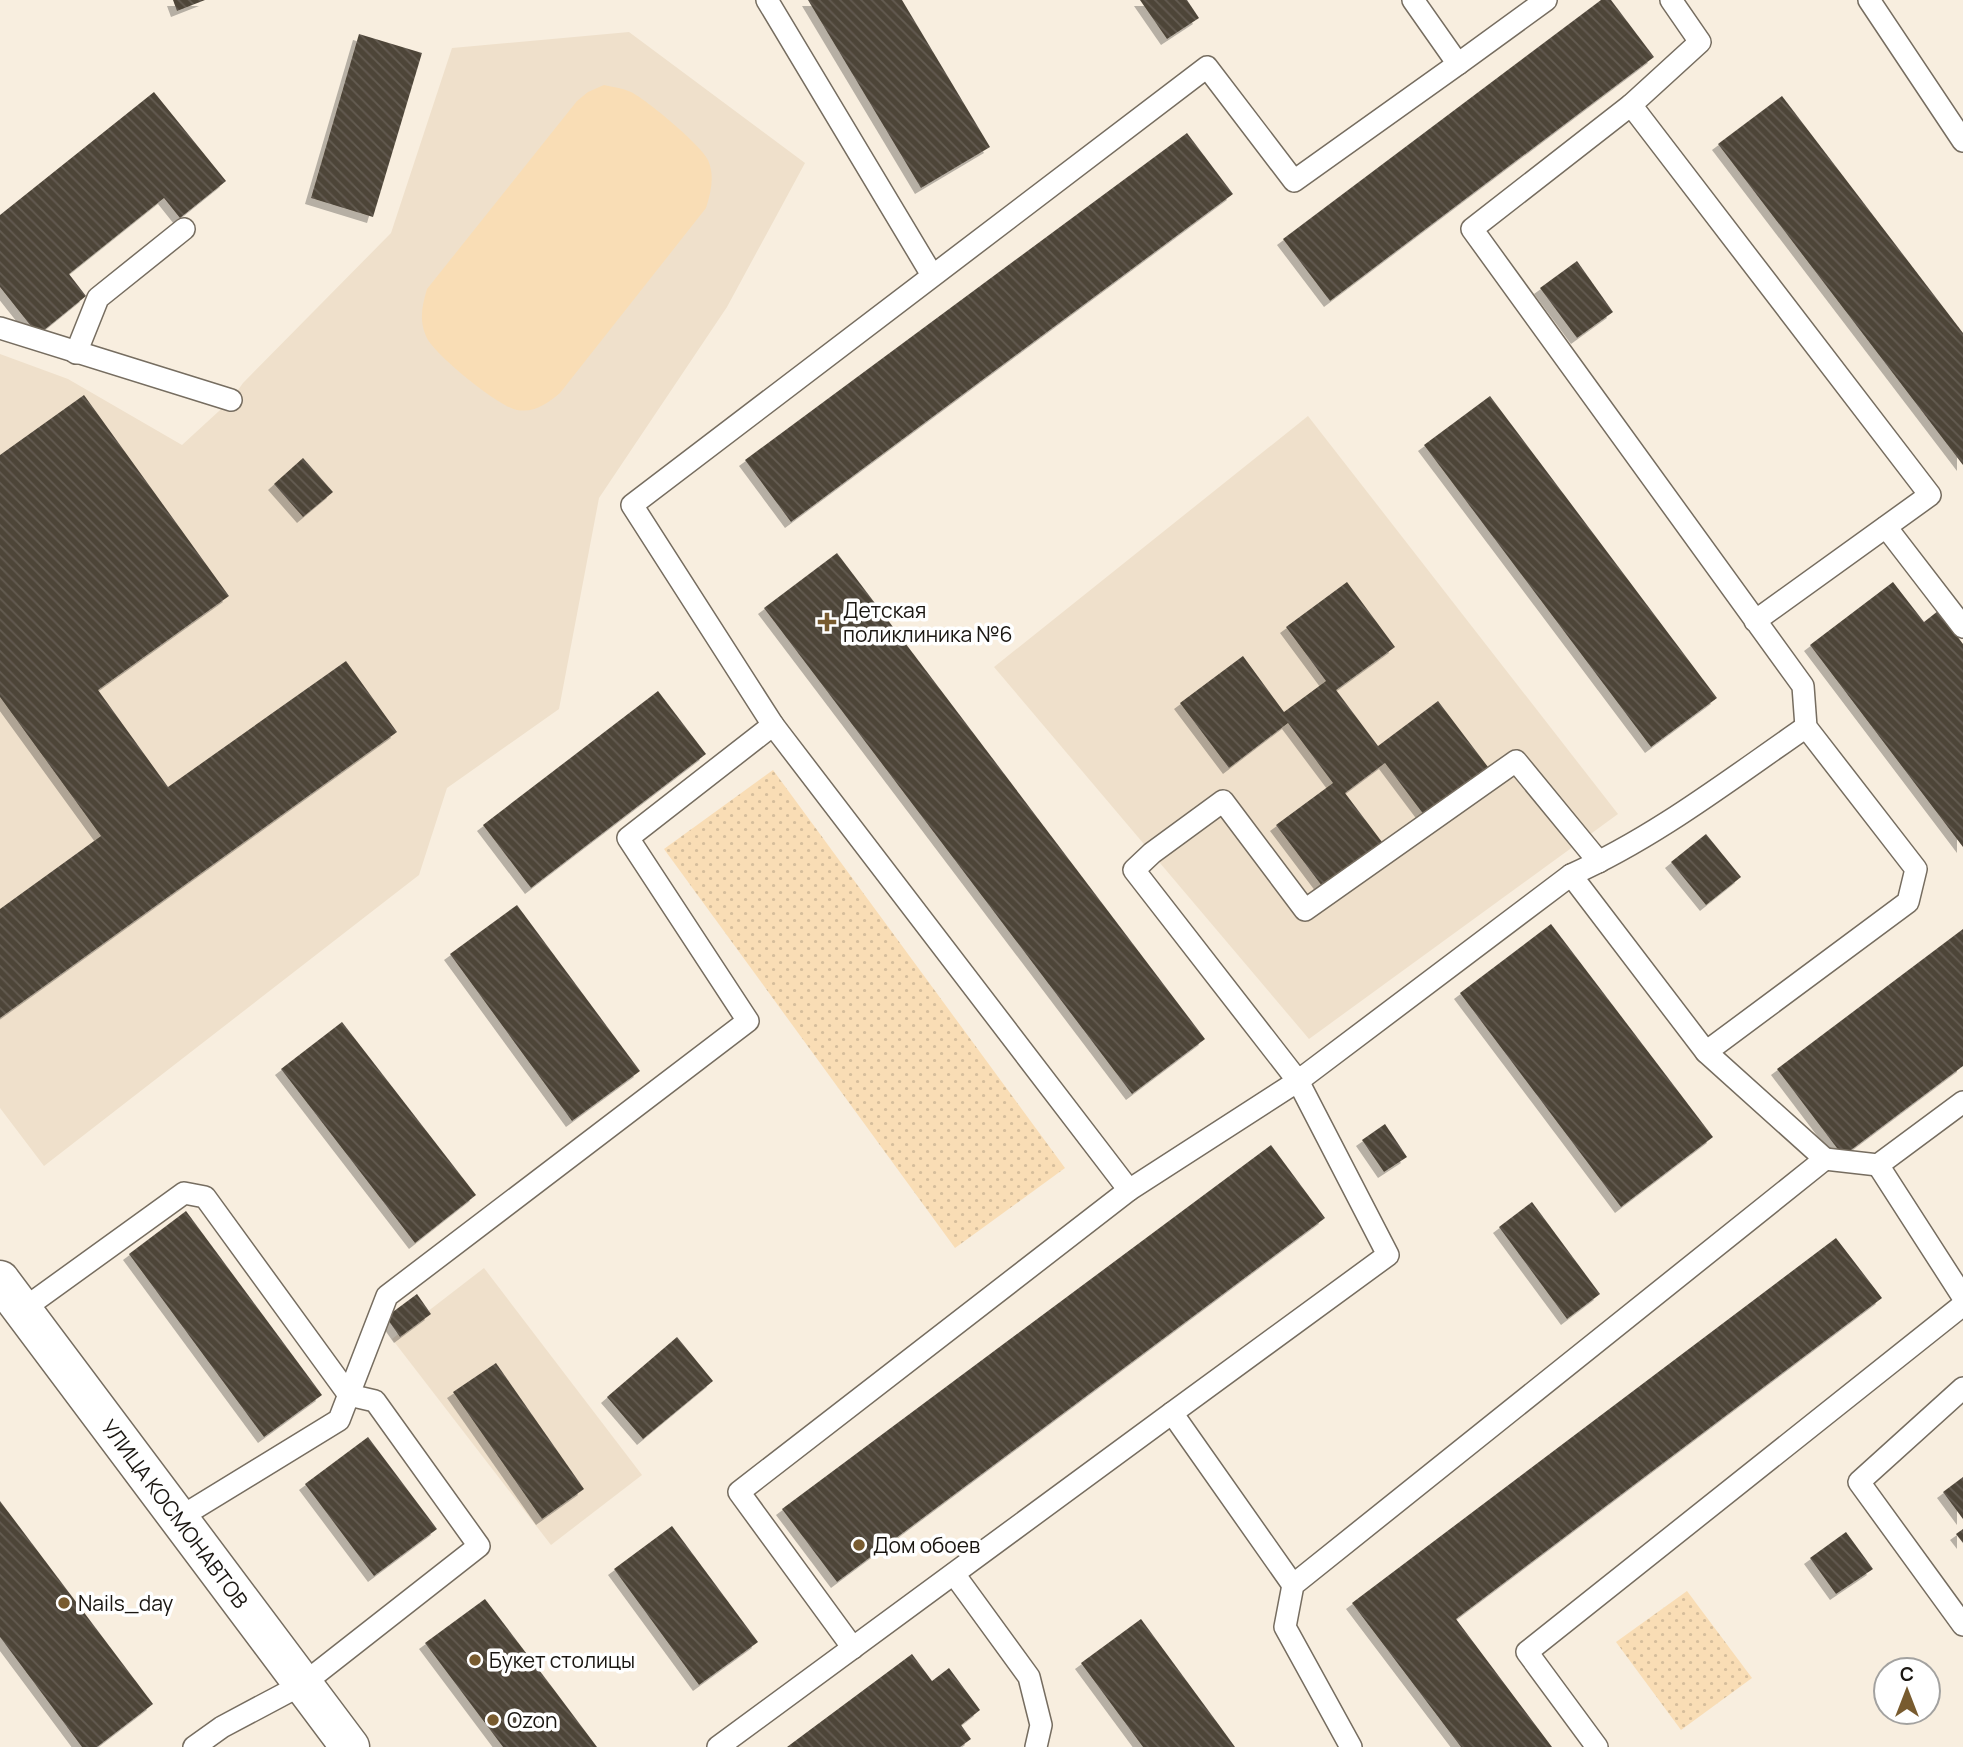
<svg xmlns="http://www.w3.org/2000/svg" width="1963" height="1747" viewBox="0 0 1963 1747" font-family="Manrope,sans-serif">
	<defs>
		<pattern id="park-dots" width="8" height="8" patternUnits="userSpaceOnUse" patternTransform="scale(1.75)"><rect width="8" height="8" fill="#f9ddb5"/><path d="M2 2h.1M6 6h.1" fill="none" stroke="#d5bd9b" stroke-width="1.8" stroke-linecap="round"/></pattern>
		<pattern id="building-back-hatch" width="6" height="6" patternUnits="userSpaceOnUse" patternTransform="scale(1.75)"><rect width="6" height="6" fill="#4e4539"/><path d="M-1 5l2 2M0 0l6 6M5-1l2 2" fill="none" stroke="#645c52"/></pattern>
		<filter id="shadow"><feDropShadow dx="-6" dy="6" stdDeviation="0" flood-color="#0004"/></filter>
	</defs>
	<rect width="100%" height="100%" fill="#f8eedf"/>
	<g fill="#efe0cb">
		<path d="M629,32L805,163L727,307L599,498L559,709L447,788L419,875L44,1166L0,1108V354L68,379L182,445L231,400L243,383L391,233L452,48Z"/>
		<path d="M1308,416L1618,814L1309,1039L994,667Z"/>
		<path d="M484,1268L642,1475L551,1545L392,1339Z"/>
	</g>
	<g fill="url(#park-dots)">
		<path d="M773,770L1065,1168L955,1248L664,849Z"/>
		<path d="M1687,1591L1752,1678L1681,1730L1616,1642Z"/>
	</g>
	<path fill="#f9ddb5" d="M604,85C613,87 622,88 631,92C647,100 701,145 708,160C715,176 711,192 706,208L560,393C547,404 534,413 517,410C499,407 432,353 426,336C419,320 422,306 427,289L577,101L588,92Z"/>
	<g fill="url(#building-back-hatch)" filter="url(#shadow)">
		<path d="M173,0H205L177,11Z"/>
		<path d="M808,0H902L990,147L921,188Z"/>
		<path d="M1140,0H1187L1199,18L1167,39Z"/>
		<path d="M1601,0H1611L1654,57L1330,301L1283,239Z"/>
		<path d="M359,34L422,53L373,217L311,198Z"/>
		<path d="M154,92L226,181L180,218L164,198L69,274L86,296L38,335L0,287V215Z"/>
		<path d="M1782,96L1963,333V465L1718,144Z"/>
		<path d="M1187,133L1233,194L791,522L745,460Z"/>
		<path d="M1577,261L1613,312L1577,338L1540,288Z"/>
		<path d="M84,395L229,596L98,690L168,787L346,661L397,732L0,1018V909L101,836L0,697V455Z"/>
		<path d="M1490,396L1717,698L1651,747L1424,445Z"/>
		<path d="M303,458L333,492L303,517L274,484Z"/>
		<path d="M837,553L1205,1039L1132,1094L764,608Z"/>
		<path d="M1347,582L1395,647L1336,690L1378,746L1438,701L1488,767L1424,815L1385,763L1345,793L1385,846L1325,890L1276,825L1333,783L1288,723L1229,768L1180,703L1243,656L1284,712L1326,681L1286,627Z"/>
		<path d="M1893,582L1924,622L1938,611L1963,644V847L1810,645Z"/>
		<path d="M658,691L706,754L531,888L483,825Z"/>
		<path d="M1706,834L1741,877L1706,905L1671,862Z"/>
		<path d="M517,905L640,1071L572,1121L450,954Z"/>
		<path d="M1551,924L1713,1137L1621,1207L1460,993Z"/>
		<path d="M1963,929V1066L1843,1156L1777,1069Z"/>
		<path d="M342,1022L476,1195L415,1243L281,1069Z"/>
		<path d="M1385,1124L1407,1157L1384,1172L1362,1140Z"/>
		<path d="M1271,1145L1325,1218L837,1582L782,1509Z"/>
		<path d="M1532,1202L1600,1294L1567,1319L1499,1227Z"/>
		<path d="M186,1211L322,1395L264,1437L129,1254Z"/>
		<path d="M1836,1238L1882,1298L1456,1619L1552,1747H1461L1352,1603Z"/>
		<path d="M417,1294L431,1314L400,1337L386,1317Z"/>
		<path d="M677,1337L713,1381L643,1439L607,1397Z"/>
		<path d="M496,1363L584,1489L542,1519L453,1392Z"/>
		<path d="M368,1437L437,1529L374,1576L305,1484Z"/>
		<path d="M1963,1477V1519L1943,1492Z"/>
		<path d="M0,1501L153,1704L97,1747H82L0,1637Z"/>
		<path d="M672,1526L758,1642L699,1685L614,1569Z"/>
		<path d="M1963,1529V1543L1956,1534Z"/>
		<path d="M1846,1532L1873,1569L1836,1594L1810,1558Z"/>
		<path d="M485,1599L552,1687L597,1747H503L425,1643Z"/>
		<path d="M1141,1619L1219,1725L1235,1747H1143L1081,1663Z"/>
		<path d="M912,1654L932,1681L949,1668L980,1710L961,1725L971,1739L960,1747H787Z"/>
	</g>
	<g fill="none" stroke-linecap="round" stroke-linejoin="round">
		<g stroke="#766d60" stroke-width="24">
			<g id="lane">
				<path d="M767,0L932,275"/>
				<path d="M1413,0L1458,64L1546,0"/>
				<path d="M1869,0L1963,141"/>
				<path d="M1631,105L1700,42L1671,0"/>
				<path d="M0,328L231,400"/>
				<path d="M76,353L98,298L184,229"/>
				<path d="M1886,527L1963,627"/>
				<path d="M773,725L1129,1190L1298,1081L1388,1255L1172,1413L1293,1585"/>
				<path d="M1571,875L1298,1081L1134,870L1152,853L1223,801L1305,910L1516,761L1599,862"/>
				<path d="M1706,1052L1571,875C1656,837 1729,780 1806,727"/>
				<path d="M1825,1159L1878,1165L1963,1102"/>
				<path d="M1878,1165L1963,1297"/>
				<path d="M22,1310L184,1193L205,1197L349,1395L375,1401L479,1546L303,1684L222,1727L194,1747"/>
				<path d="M1963,1388L1859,1482L1963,1625"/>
				<path d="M179,1518L339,1420L387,1296L748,1021L628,838L773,725L632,505L1207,67L1294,181L1458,64"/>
				<path d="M954,1574L1029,1677L1041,1725L1036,1747"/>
				<path d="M853,1648L739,1492L1129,1190"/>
				<path d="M718,1747L1172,1413"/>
				<path d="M1351,1747L1285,1627L1293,1585L1825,1159L1706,1052L1908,902L1916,869L1806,727L1803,686L1472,229L1631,105L1930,495L1755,621"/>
				<path d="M1597,1747L1527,1652L1963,1305"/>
			</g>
		</g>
		<g stroke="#766d60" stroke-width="41">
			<g id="secondary">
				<path id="s1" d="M0,1280L350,1747"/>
			</g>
		</g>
		<use href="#lane" stroke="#fff" stroke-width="21"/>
		<use href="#secondary" stroke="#fff" stroke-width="38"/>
	</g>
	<g fill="#785b2f" stroke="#fff" stroke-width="2.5">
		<path d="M823.5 611.5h7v7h7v7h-7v7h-7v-7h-7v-7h7z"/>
		<circle cx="859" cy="1545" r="7"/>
		<circle cx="64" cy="1603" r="7"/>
		<circle cx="475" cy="1660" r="7"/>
		<circle cx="493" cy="1720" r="7"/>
	</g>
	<g text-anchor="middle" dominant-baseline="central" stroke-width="7" stroke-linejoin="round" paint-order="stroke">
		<g font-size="21" fill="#1a1611" stroke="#fff" text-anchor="start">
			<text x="843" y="610">Детская<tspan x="843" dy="24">поликлиника №6</tspan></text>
			<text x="873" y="1545">Дом обоев</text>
			<text x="78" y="1603">Nails_day</text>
			<text x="489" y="1660">Букет столицы</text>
			<text x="507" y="1720">Ozon</text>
		</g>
		<g font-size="21" fill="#1a1611" stroke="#fff">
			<text stroke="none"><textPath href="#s1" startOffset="292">УЛИЦА КОСМОНАВТОВ</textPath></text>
		</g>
	</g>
	<g transform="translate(1907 1691)"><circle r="33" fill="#ffffff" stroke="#a3a2a0" stroke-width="2"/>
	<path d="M0-5L12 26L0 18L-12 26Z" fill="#785b2f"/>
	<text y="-10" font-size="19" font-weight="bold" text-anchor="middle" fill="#1a1611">С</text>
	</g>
</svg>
